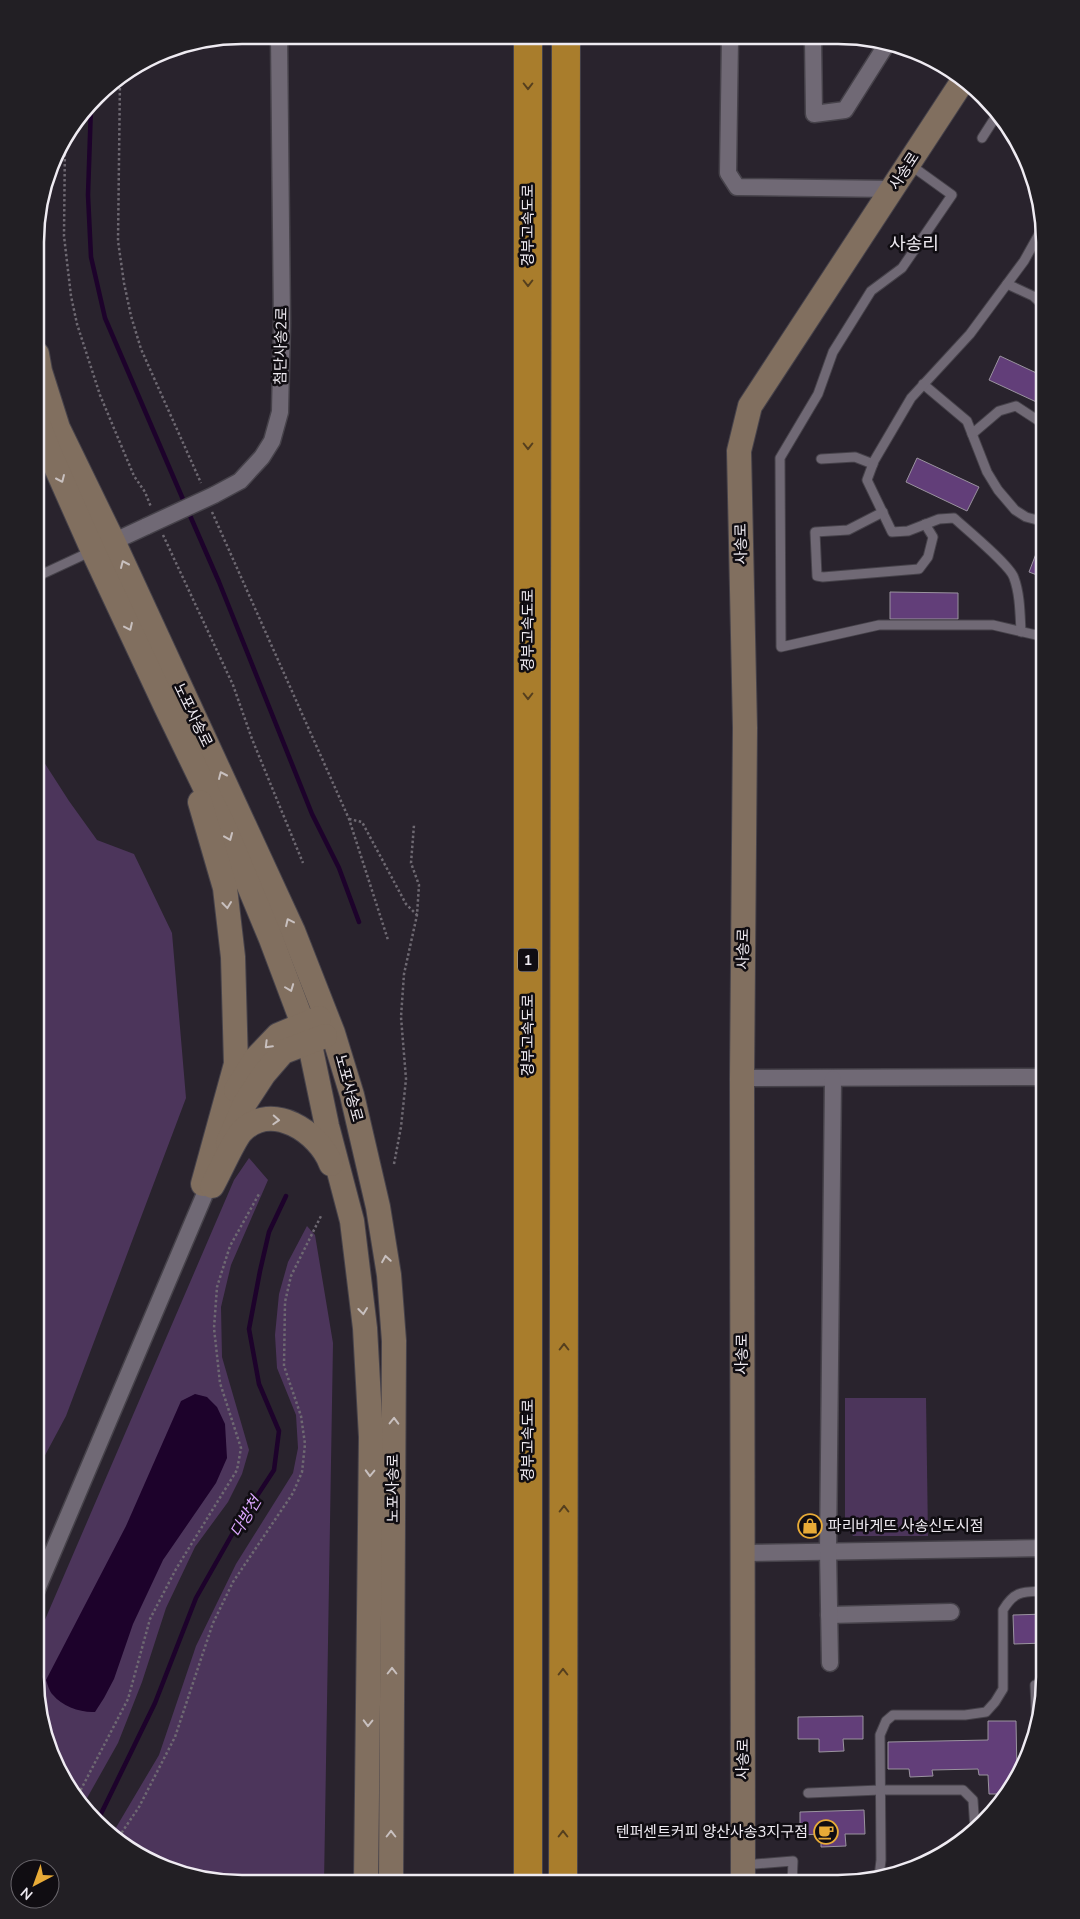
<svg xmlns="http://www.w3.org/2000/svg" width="1080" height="1919" viewBox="0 0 1080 1919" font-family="'Nunito Sans','Noto Sans KR',sans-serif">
	<rect width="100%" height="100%" fill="#29232d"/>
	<g fill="#4c355b">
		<path d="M36,756L42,759L69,801L97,840L134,854L172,933L186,1098L66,1416L35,1474Z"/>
		<path d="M249,1158L268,1180L231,1265L221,1307L222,1357L249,1450L242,1474L228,1502L195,1547L166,1608L142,1682L118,1743L82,1807L78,1803L46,1744L35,1677V1643L234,1180Z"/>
		<path d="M307,1226L315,1235L333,1343L324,1883L215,1882L163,1868L116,1841L111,1836L159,1755L196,1646L236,1564L293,1473L298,1448L296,1415L277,1368L275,1335L279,1294L288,1262Z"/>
		<path d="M845,1398H926L928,1536H853L845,1525Z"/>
	</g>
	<path fill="#1d022b" d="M195,1394L207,1397L217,1407L225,1424L227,1458L216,1483L163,1560L133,1624L114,1679L104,1698L95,1712C81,1713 62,1706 53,1695C49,1691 48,1685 46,1680L126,1526L181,1401Z"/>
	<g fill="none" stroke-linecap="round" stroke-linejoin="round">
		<g stroke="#1d022b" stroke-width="4.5">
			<path d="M91,106L88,195L91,257L105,318L185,504"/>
			<path d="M188,511L219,582L312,814L339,868L359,922"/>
			<path d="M97,1822L155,1703L196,1598L234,1531L274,1470L279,1431L259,1384L249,1329L260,1271L269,1232L286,1196"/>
		</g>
	</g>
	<g fill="#623e79" stroke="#9a939f">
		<path d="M1000,356L1045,377V406L989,380Z"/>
		<path d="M917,458L979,487L967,511L906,482Z"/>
		<path d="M1044,533H1045V578L1029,572Z"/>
		<path d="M890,592L958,593V619H890Z"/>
		<path d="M1045,1614V1643L1014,1644L1013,1615Z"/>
		<path d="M863,1716V1739H843L844,1751L819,1752V1739H798V1717Z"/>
		<path d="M988,1721H1016L1017,1775L1007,1794H989L988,1775H979L978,1769L932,1770L933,1776L910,1777L909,1769H888V1742L988,1740Z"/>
		<path d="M864,1810L865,1834H845L846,1846L821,1847V1834L800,1835V1812Z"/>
	</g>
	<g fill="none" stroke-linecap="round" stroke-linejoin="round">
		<g stroke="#46424a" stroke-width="11">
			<g id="lane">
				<path d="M982,138L998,113"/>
				<path d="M909,164L952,195L902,268L871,291L833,352L818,394L780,458L781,647L879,625H993L1045,637"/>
				<path d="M1007,284L1033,296L1045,307"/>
				<path d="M1036,298L1045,289"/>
				<path d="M923,384L967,421L987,472L998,490L1015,510L1026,517L1045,522"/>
				<path d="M972,434L999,411L1016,406L1045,425"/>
				<path d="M821,459L855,457L873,464"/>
				<path d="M883,512L848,530L815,532L817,576L823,577L919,569L928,557L933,537L925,524"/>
				<path d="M36,577L92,551"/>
				<path d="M1021,632C1020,614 1020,594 1014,578C1011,566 965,528 954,518L939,519L908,531L892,532L867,480L874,461L911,398L970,334L1024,261L1043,227"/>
				<path d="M1037,1730L1035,1685L1045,1684"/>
				<path d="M808,1793L880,1790H963L973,1800L975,1830"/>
				<path d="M743,1865L793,1861L792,1884"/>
				<path d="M879,1877L881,1860L880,1735L886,1721L893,1715H965L986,1712L995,1702L1003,1689V1610C1015,1590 1023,1592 1045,1591"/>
			</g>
		</g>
		<g stroke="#46424a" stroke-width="19">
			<g id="street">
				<path d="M730,38L728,173L737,187L893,189"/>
				<path d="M813,39L814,114L845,110L888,42"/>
				<path d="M214,495L240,481L262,457L272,441L280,412L282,323L279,35"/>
				<path d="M104,546L147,526"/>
				<path d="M742,1078L1045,1077"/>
				<path d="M742,1553L1045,1548"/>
				<path d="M35,1594L204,1196"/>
				<path d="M829,1615L951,1612"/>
				<path d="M830,1663L828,1551L833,1079"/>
			</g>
		</g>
		<g stroke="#46424a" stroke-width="26">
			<g id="secondary">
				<path d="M37,354L40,371L58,428L113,541L293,931L333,1033L352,1095L378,1207L389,1275L394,1341L391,1883"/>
				<path d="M36,418L50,454L93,551L166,707L226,831L271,939L309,1040L327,1126L352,1221L365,1328L371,1437L366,1883"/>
				<path d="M200,802L225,888L233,957L236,1064L203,1184"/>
				<path d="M236,1090L256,1058L278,1035L319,1018"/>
				<path d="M228,1143L245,1103L264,1074L283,1052L325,1036"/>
				<path d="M212,1186C219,1174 234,1139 242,1131C272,1101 319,1132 331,1164"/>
				<path d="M743,1884L742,1078L745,728L739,451L750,406L964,79"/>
			</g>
		</g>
		<g stroke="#46424a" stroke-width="30">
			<g id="highway">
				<path d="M528,37V1883"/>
				<path d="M563,1883L566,37"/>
			</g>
		</g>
		<g stroke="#6e6972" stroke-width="2.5" stroke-dasharray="2.5 2.5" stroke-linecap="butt">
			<path d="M120,78L118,241L124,283L131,316L141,349L201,483"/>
			<path d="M65,139L64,236L71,296L77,324L100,395L134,476L145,492L151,507"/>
			<path d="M212,512L349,819L388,940"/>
			<path d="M163,535L233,685L252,739L303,863"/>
			<path d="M349,819L362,822L406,904L417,915"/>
			<path d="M394,1164L401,1127L406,1079L401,1017L404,974L417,915L419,885L411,863L414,825"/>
			<path d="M76,1799L128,1699L150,1619L176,1569L237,1470L241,1448L220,1383L214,1328L217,1287L230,1246L259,1194"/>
			<path d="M116,1841L139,1807L175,1737L213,1623L233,1582L293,1493L302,1472L305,1444L301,1416L284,1366L285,1302L291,1276L321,1216"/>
		</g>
		<use href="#lane" stroke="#706975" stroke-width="9"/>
		<use href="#street" stroke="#706975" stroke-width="16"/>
		<use href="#secondary" stroke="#816f5f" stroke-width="24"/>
		<use href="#highway" stroke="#a97d2c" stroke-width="28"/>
		<g stroke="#46424a" stroke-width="19" stroke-linecap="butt">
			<path id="street-bridge" d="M147,526L214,495"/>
		</g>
		<use href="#street-bridge" stroke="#706975" stroke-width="16"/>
	</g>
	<defs><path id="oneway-chevron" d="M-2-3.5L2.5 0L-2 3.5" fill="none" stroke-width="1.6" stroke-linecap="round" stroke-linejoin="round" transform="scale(1.25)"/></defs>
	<g stroke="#553f1e">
		<use href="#oneway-chevron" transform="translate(528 86) rotate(90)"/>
		<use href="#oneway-chevron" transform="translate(528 283) rotate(90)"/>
		<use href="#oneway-chevron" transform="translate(528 446) rotate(90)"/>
		<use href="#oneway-chevron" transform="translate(528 696) rotate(90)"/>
		<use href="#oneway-chevron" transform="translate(564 1347) rotate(-90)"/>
		<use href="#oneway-chevron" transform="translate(564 1509) rotate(-90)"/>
		<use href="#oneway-chevron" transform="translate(563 1672) rotate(-90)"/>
		<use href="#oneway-chevron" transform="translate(563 1834) rotate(-90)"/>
	</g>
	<g stroke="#c8c0bf">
		<use href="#oneway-chevron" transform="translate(61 479) rotate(66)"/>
		<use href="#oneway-chevron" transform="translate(124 564) rotate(-114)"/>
		<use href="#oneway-chevron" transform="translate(129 627) rotate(65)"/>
		<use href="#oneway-chevron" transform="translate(222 775) rotate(-114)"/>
		<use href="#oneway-chevron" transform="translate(229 837) rotate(67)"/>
		<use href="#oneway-chevron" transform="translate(227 905) rotate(83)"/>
		<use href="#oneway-chevron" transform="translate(289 922) rotate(-115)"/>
		<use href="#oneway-chevron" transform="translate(290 988) rotate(69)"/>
		<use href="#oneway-chevron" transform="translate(268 1045) rotate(135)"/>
		<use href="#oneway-chevron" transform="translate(276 1120) rotate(3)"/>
		<use href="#oneway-chevron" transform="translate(386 1259) rotate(-99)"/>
		<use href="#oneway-chevron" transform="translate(363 1311) rotate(83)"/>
		<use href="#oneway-chevron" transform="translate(394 1421) rotate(-89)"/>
		<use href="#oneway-chevron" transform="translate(370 1473) rotate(92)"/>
		<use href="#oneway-chevron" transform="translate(392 1671) rotate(-90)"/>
		<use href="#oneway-chevron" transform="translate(368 1723) rotate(91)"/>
		<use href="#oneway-chevron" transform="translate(391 1834) rotate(-90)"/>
	</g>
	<defs>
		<g id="shop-ring" transform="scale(1.25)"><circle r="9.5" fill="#100d12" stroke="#e8ab37" stroke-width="1.5"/><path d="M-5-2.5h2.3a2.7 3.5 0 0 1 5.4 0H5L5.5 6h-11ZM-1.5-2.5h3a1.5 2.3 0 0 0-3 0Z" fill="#e8ab37"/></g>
		<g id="cafe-ring" transform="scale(1.25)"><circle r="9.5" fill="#100d12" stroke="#e8ab37" stroke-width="1.5"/><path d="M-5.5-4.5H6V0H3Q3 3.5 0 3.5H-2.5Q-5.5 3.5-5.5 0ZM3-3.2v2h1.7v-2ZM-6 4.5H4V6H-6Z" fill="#e8ab37"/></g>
	</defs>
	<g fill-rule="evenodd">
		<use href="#shop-ring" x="810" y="1526"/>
		<use href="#cafe-ring" x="826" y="1832"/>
	</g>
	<g text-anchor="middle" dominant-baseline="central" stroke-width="5" stroke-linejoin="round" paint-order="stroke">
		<rect fill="#100d12" stroke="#aca8af" stroke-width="1" x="518" y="948.5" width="20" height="23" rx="4"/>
		<g font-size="14" font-weight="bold" fill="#efebf2">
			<text x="528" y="960">1</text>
		</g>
		<g font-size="15" fill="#efebf2" stroke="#100d12">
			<text transform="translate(904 171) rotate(-57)">사송로</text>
			<text transform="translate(528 225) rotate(-90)">경부고속도로</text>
			<text transform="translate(281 346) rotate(-89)">첨단사송2로</text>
			<text transform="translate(741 544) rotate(-91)">사송로</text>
			<text transform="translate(528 630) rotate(-90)">경부고속도로</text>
			<text transform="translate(193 715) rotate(64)">노포사송로</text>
			<text transform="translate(743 949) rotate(-89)">사송로</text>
			<text transform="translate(528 1035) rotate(-90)">경부고속도로</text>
			<text transform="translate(349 1088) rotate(75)">노포사송로</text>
			<text transform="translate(742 1354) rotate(-90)">사송로</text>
			<text transform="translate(528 1440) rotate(-90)">경부고속도로</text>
			<text transform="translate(393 1488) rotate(-90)">노포사송로</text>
			<text transform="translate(743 1759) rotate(-90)">사송로</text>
		</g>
		<g font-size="15" fill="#efebf2" stroke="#100d12" text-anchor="start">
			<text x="828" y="1526">파리바게뜨 사송신도시점</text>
			<text x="808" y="1832" text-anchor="end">텐퍼센트커피 양산사송3지구점</text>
		</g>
		<g font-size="16" font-style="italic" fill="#dca7ff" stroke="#100d12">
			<text transform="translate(246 1517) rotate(-59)">다방천</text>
		</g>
		<g font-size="18" fill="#efebf2" stroke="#100d12">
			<text x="914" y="244">사송리</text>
		</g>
	</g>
	<path d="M0 0H1080V1919H0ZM242 44H838A198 198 0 0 1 1036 242V1677A198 198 0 0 1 838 1875H242A198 198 0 0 1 44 1677V242A198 198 0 0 1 242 44Z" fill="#221f24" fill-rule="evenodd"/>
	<path fill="none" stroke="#efebf2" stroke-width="2.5" d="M242 44H838A198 198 0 0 1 1036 242V1677A198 198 0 0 1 838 1875H242A198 198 0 0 1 44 1677V242A198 198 0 0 1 242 44Z"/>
	<g transform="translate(35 1884) rotate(221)"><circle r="24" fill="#100d12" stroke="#69666c"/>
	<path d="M0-4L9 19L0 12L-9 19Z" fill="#e8ab37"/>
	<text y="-8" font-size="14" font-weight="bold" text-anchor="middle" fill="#efebf2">N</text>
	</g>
</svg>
